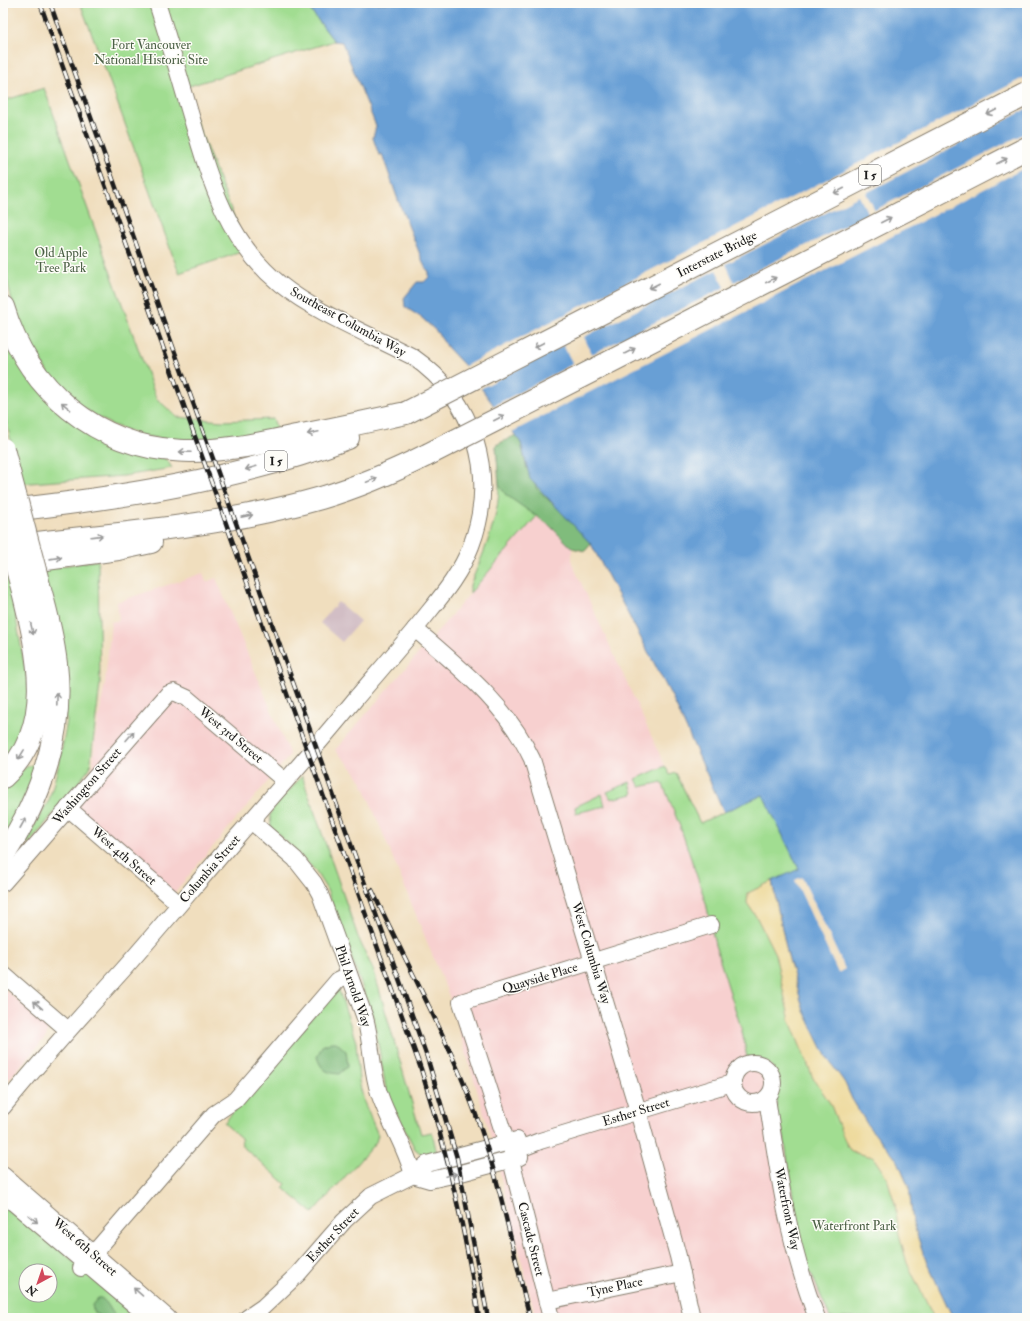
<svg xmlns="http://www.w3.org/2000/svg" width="1030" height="1321" viewBox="0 0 1030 1321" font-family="'IM FELL Double Pica',serif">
	<rect width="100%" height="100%" fill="#fdfcf7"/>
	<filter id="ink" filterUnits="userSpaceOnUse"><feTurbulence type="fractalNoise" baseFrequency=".025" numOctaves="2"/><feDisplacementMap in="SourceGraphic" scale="8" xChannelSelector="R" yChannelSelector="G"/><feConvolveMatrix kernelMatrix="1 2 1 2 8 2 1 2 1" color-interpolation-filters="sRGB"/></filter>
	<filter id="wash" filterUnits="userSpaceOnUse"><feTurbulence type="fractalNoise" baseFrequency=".012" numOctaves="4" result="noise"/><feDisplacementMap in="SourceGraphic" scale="16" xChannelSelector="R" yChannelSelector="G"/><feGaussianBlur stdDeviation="0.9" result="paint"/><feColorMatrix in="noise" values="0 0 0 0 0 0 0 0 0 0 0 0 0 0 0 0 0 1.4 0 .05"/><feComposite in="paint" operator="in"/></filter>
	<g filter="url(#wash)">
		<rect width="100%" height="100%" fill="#f0debe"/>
		<g fill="#f7d0cf">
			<path d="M536,517L549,525L572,548V563L665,766L670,775L676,773L700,823L763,794L869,1127L898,1161L944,1301L953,1318H536L489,1130L449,996L362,782L353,769L335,750Z"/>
			<path d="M203,573L206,582L216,578L290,755L174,893L67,801L89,774L93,767L95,738L105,683L111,622L119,620L117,602Z"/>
			<path d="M3,988L46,1024L48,1030L46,1037L3,1086Z"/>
		</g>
		<path fill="#d2bec5" d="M338,602L360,621L342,642L320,623Z"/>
		<g fill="#a1dd91" stroke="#5e7c56" fill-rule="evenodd">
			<path d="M80,3H305L334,41L183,88L247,250L179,273L103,63Z"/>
			<path d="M44,88L156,398L177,417L222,421L273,419L277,429L241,437L187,442L143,436L110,424L82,407L54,382L23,334L11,297L3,262V101Z"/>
			<path d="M3,326L42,392L167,460L172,468L124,476L3,485L15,457L3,409Z"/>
			<path d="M521,443L525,455L550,501L470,593V585C483,554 499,520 499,485C499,472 497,458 496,445Z"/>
			<path d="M98,560L100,684L90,768L29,844L25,842L49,800L59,764L67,721L10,585L30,696L24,731L10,755L3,762V576Z"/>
			<path d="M40,762L3,844V789L26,767Z"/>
			<path d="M665,766L670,775L676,773L700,823L763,794L799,869L869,1127L898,1161L944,1301L953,1318H830L812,1275L805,1269L793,1223L796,1216L783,1130C764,1105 797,1058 747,1058L742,1031L715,945L706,903L681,829L662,782L640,787L636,779Z"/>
			<path d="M302,776L358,937L374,972L421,1134L432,1132L438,1158L425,1157L415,1149L387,1095L374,1020L327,890L314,869L271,827L270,815L273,809Z"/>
			<path d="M630,782L633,794L611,799L607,792Z"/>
			<path d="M602,794L605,806L576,813L575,807Z"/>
			<path d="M338,987L356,1042L359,1081L364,1102L378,1135L376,1142L313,1213L283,1188L286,1184L242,1146L241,1138L224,1123Z"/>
			<path d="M3,1200L140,1318H3ZM26,1271H50V1295H26Z"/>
		</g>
		<g fill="#80bc7b" stroke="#4e6c4c">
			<path d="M516,435L521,443L526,466L537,489L576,526L591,544L585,551L572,548L549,525L506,495L499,485L496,445Z"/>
			<path d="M332,1042H336L346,1051L348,1066L339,1074C327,1073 321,1070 317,1057L322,1046Z"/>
			<path d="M98,1298H101C110,1304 110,1312 118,1318H104L94,1313L92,1305Z"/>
		</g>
		<path fill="#eeda9e" stroke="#857b5d" d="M772,881L787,952L804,1011L845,1083L852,1099L869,1127L898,1161L909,1187L913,1223L925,1258L953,1318H934L907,1263L899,1234L895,1204L887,1178L873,1157L856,1153L850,1150L845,1141L830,1103L813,1078L790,1021L775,954L757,918L747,903L748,893Z"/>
		<path fill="#679fd5" stroke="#425e78" d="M305,3H1027V1318H953L925,1258L913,1223L909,1187L898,1161L869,1127L852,1099L845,1083L827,1058L804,1011L787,952L772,881L799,869L763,795L724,812L672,697L591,544L530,479L521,443L465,366L448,348L436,331L422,318L405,307L404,298L417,282H424L429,277V272L425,267L398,200L382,154L379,155L373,138L376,126L342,42L334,41Z"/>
		<g fill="#f0debe" fill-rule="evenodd">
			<path d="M1027,76V109L866,193L875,210L1027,132V167L512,432L493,406L573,364L563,345L480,389L463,367ZM859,196L868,214L734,282L726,264ZM716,270L725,287L592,354L584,337Z"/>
			<path d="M802,877L845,969L838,973L795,880Z"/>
		</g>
	</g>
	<g filter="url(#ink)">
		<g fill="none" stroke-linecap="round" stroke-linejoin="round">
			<g stroke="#867d6d" stroke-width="18">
				<g id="minor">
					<path d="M415,629C460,668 507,705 532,759L638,1111L678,1256L692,1318"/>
					<path d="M68,808L179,904"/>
					<path d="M251,821L295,859L314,883L320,894L365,1018C372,1043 371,1069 379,1093C389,1123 405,1144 413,1175"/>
					<path d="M3,883L168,694L174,692L187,698L285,781"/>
					<path d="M3,974L68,1030"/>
					<circle cx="753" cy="1083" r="20"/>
					<path d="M767,1098C778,1173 789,1247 817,1318"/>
					<path d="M3,1107C41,1060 81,1016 122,971C161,927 198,882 236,838C277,791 318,745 357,697C381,669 405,642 428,613C445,592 461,572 471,546C498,475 475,400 413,357C371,335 316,313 280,284C226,240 210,180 191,116C180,78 169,41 157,3"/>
					<path d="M507,1144L461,1002L711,925"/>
					<path d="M3,1175L168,1318"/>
					<path d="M413,1175L430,1180L457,1174L520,1157"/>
					<path d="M3,1194L150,1318"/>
					<path d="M81,1268L214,1114L235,1100L338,980L349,975"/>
					<path d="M547,1301L682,1273"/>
					<path d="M247,1318L263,1307L298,1274L344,1221L371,1196L413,1175L427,1164L517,1140"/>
					<path d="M551,1318L511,1160L512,1152L540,1141L732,1083"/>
				</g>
			</g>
			<g stroke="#867d6d" stroke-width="24">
				<g id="highway">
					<path d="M3,307C15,347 38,383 70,409C141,466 214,454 296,436C333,429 369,421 406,413"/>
					<path d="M574,327L1027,94"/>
					<path d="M596,369L1027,148"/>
					<path d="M3,511C120,498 237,480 348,438"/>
					<path d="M9,546C113,534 220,527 321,498C358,487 393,472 427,455"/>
					<path d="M3,565L118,549L151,542"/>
					<path d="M3,777C57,728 38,652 23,591"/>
					<path d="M3,856C41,799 64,733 56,664C53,638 47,614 40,589"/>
				</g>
			</g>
			<use href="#minor" stroke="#fff" stroke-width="16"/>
			<use href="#highway" stroke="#fff" stroke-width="22"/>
			<g stroke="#1c1c1c" stroke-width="4.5">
				<g id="rail">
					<path d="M40,3L421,1069C447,1151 466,1233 479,1318"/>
					<path d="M50,3L427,1057L457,1158L488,1318"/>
					<path d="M372,890C406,963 445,1032 473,1107C499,1175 512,1248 530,1318"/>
				</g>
			</g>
			<use href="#rail" stroke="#fdfcf7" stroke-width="3" stroke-dasharray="9" stroke-linecap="butt"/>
			<g stroke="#867d6d" stroke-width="24" stroke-linecap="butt">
				<g id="highway-bridge">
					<path d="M406,413L574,327"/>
					<path d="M3,449L40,589"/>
					<path d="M427,455L596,369"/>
					<path d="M3,518L23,591"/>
				</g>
			</g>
			<use href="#highway-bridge" stroke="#fff" stroke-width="22"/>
		</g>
		<defs><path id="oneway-shaft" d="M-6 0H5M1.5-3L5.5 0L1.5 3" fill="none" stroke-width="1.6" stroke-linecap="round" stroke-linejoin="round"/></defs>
		<g stroke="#999">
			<use href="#oneway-shaft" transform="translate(992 112) rotate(153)"/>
			<use href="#oneway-shaft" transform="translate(1002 161) rotate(-27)"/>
			<use href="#oneway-shaft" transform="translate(839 191) rotate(153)"/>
			<use href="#oneway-shaft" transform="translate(886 220) rotate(-27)"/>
			<use href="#oneway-shaft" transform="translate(771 280) rotate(-27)"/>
			<use href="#oneway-shaft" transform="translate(654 286) rotate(153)"/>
			<use href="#oneway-shaft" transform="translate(539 345) rotate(153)"/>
			<use href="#oneway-shaft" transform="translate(630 351) rotate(-27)"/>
			<use href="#oneway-shaft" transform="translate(66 406) rotate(-140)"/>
			<use href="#oneway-shaft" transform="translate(499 418) rotate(-27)"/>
			<use href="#oneway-shaft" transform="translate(313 433) rotate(168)"/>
			<use href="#oneway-shaft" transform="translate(185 452) rotate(-178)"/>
			<use href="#oneway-shaft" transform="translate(251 468) rotate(164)"/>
			<use href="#oneway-shaft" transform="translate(372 480) rotate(-22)"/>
			<use href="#oneway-shaft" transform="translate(247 516) rotate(-11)"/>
			<use href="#oneway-shaft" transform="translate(97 536) rotate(-7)"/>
			<use href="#oneway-shaft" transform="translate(56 558) rotate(-8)"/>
			<use href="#oneway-shaft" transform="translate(32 629) rotate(77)"/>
			<use href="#oneway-shaft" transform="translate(57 699) rotate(-88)"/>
			<use href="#oneway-shaft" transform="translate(130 736) rotate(-49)"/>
			<use href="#oneway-shaft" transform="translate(21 755) rotate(122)"/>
			<use href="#oneway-shaft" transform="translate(23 823) rotate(-61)"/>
			<use href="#oneway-shaft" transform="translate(38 1005) rotate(-139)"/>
			<use href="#oneway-shaft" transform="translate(451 1175) rotate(-12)"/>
			<use href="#oneway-shaft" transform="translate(33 1219) rotate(39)"/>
			<use href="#oneway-shaft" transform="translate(138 1292) rotate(-139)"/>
		</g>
	</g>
	<g text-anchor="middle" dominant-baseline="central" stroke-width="3" stroke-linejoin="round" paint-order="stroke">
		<g fill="#fdfcf7" stroke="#605f5e" stroke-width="1">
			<rect x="859" y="165" width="22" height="20" rx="3"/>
			<rect x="265" y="451" width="22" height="20" rx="3"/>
		</g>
		<g font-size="12" font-weight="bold" fill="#1c1c1c">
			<text x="870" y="175">I 5</text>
			<text x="276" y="461">I 5</text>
		</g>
		<g font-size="13" fill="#4b6045" stroke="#fdfcf7">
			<text x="151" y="45">Fort Vancouver<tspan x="151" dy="15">National Historic Site</tspan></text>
			<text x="61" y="253">Old Apple<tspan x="61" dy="15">Tree Park</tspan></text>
			<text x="854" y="1226">Waterfront Park</text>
		</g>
		<g font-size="13" fill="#1c1c1c" stroke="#fdfcf7">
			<text transform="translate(717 254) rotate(-27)">Interstate Bridge</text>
			<text transform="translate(348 322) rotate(29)">Southeast Columbia Way</text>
			<text transform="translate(231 735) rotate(40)">West 3rd Street</text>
			<text transform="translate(87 786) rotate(-49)">Washington Street</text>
			<text transform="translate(124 856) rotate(41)">West 4th Street</text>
			<text transform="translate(210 869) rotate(-49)">Columbia Street</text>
			<text transform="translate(591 953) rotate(73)">West Columbia Way</text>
			<text transform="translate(540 978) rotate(-17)">Quayside Place</text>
			<text transform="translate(353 986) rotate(71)">Phil Arnold Way</text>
			<text transform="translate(636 1112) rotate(-17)">Esther Street</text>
			<text transform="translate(787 1209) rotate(78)">Waterfront Way</text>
			<text transform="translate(333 1235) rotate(-47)">Esther Street</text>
			<text transform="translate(531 1239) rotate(76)">Cascade Street</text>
			<text transform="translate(85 1247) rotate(41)">West 6th Street</text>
			<text transform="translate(615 1287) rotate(-12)">Tyne Place</text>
		</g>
	</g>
	<rect width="1030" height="1321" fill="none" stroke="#fdfcf7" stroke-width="16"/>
	<g transform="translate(38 1283) rotate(220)"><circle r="19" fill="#fdfcf7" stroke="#a3a29f"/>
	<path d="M0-3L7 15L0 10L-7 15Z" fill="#d1495b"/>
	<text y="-6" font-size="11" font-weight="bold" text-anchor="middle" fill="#1c1c1c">N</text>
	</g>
</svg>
